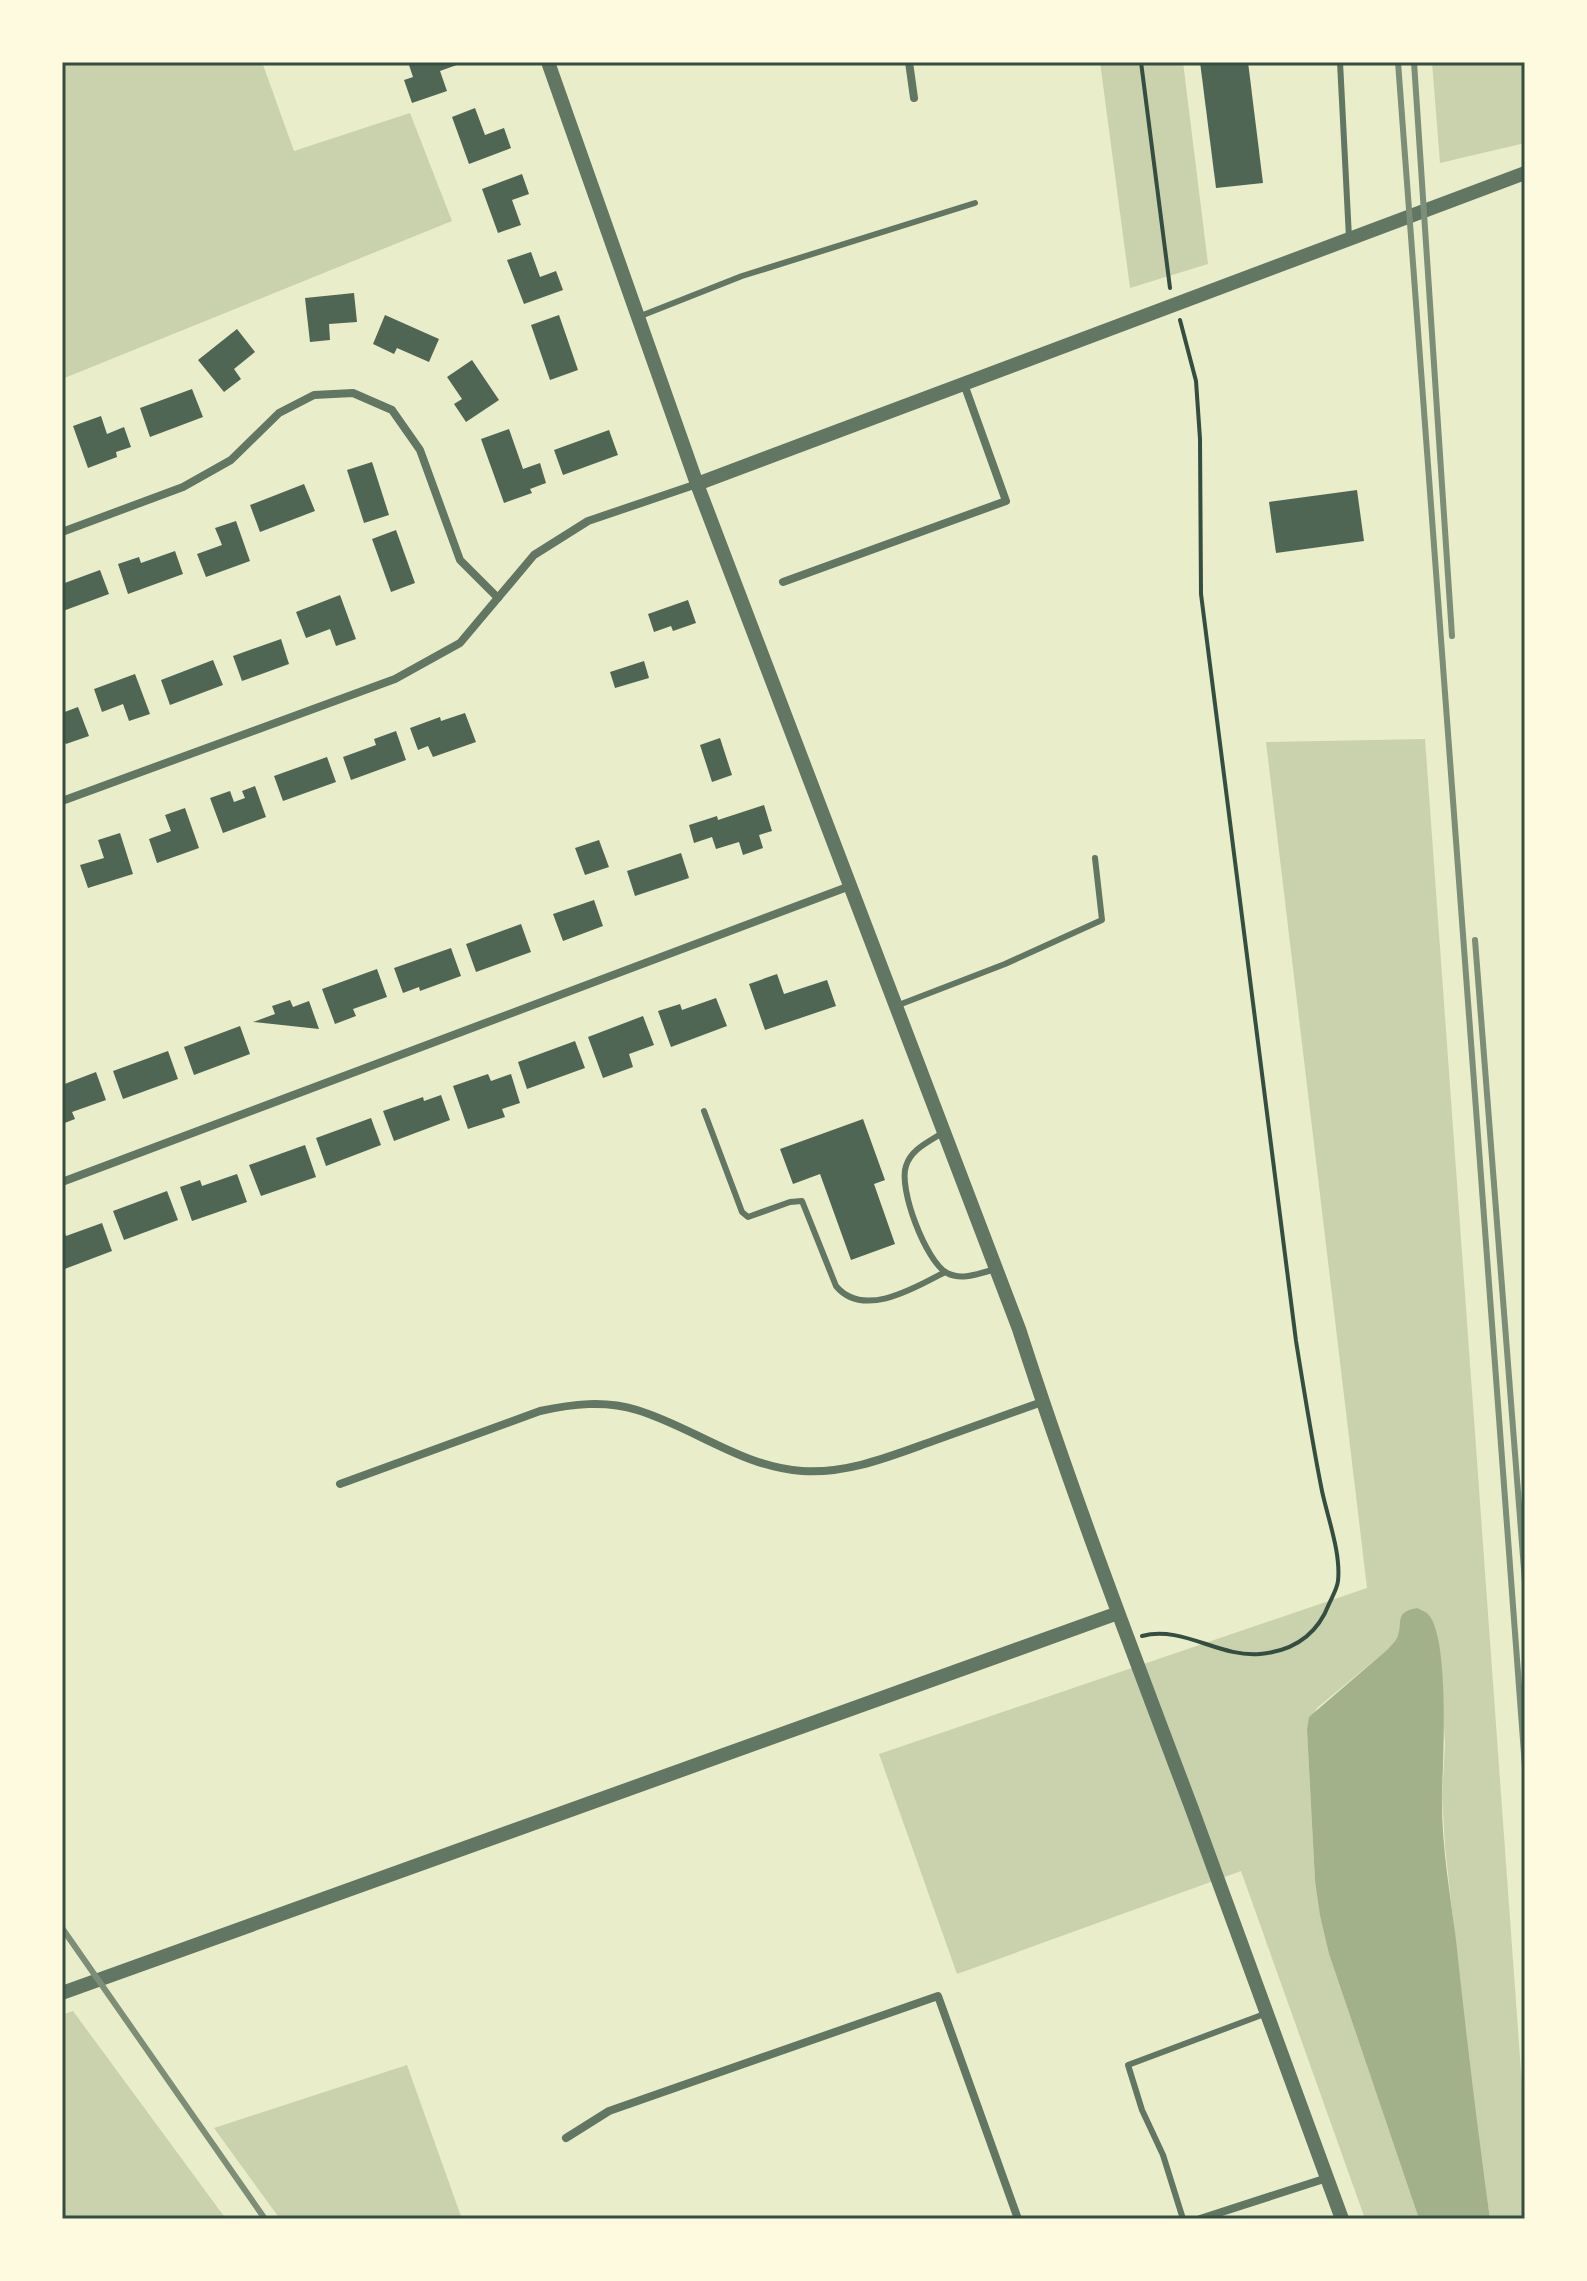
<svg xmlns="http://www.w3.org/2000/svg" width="1587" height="2281" viewBox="0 0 1587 2281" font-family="Ubuntu,sans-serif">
	<rect width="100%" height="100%" fill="#e9edc9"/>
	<g fill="#cad2ad">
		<path d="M62,62H262L294,151L410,113L452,221L62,379Z"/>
		<path d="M1100,62H1183L1208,264L1130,288Z"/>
		<path d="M1432,62H1525V143L1440,163Z"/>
		<path d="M1425,739L1525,2127V2219H1490L1475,2115L1445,1847L1442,1797L1445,1744L1439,1646L1417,1608C1393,1612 1405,1622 1397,1638C1395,1642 1391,1645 1388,1649L1317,1708L1307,1730L1315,1881L1329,1954L1419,2219H1365L1241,1871L957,1974L879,1754L1367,1588L1266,742Z"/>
		<path d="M73,2011L226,2219H62V2015Z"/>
		<path d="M407,2065L462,2219H280L214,2128Z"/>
	</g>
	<path fill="#a3b18a" d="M1417,1608C1419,1609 1426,1612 1428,1614C1450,1637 1443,1760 1442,1794C1441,1843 1450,1892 1456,1940C1466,2033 1477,2126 1490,2219H1419L1329,1954L1320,1915L1315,1881L1307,1730L1309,1717L1388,1649C1391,1645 1395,1642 1397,1638C1404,1622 1393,1612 1417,1608Z"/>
	<g fill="#4f6655">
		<path d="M408,62H465L440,71L447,91L412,103L404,80L413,77Z"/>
		<path d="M1200,62H1248L1263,183L1216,188Z"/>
		<path d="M475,108L485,135L504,128L511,148L469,164L452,117Z"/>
		<path d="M522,174L529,194L512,200L521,225L498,233L482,189Z"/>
		<path d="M531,252L540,277L556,271L563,290L524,304L507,260Z"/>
		<path d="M354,293L357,322L329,324L330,340L310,342L305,298Z"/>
		<path d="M385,315L439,339L429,362L397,348L394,354L373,344Z"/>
		<path d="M559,315L578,370L550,380L531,325Z"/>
		<path d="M237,329L255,352L234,369L241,379L224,392L198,360Z"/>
		<path d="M472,360L499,400L466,422L454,404L462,399L447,377Z"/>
		<path d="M192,389L203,417L150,437L140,408Z"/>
		<path d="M101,416L107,434L124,427L131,447L116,452L117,457L88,468L73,426Z"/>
		<path d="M509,429L523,469L540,463L546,483L530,489L532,493L504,503L481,439Z"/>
		<path d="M609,430L618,455L563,475L554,450Z"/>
		<path d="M372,462L389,515L364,523L347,470Z"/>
		<path d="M304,484L315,511L260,532L250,505Z"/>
		<path d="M1357,490L1364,541L1276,553L1269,502Z"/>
		<path d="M236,521L250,561L206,577L197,554L222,545L215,528Z"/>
		<path d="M396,530L415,583L391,592L372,539Z"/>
		<path d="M175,551L183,574L128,594L118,564L139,557L141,563Z"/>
		<path d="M100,570L109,594L63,611L62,584Z"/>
		<path d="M340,595L356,639L336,646L330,629L306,638L296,612Z"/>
		<path d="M688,600L696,623L673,631L671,626L654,632L648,614Z"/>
		<path d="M281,639L289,664L242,681L233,656Z"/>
		<path d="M213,660L223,685L170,705L161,680Z"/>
		<path d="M644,661L649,678L615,688L610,672Z"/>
		<path d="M135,674L150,714L129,721L123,704L102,712L94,689Z"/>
		<path d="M78,707L89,736L66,744L62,738V713Z"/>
		<path d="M465,713L476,742L433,757L428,746L418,750L410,728L440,717L441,721Z"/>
		<path d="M396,731L406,760L351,780L343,757L376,745L374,739Z"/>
		<path d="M720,738L732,775L712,782L700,745Z"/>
		<path d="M327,757L336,782L283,801L274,776Z"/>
		<path d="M255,786L266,817L223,833L210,798L230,791L234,802L245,798L242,791Z"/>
		<path d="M764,805L772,831L759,835L763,848L743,855L739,842L716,849L712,837L694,843L689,825L717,816L718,820Z"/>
		<path d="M185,808L199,848L157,863L149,839L171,831L165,815Z"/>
		<path d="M120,833L133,874L88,888L80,865L104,858L98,840Z"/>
		<path d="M599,840L609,867L585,875L575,848Z"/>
		<path d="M681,853L689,878L635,896L627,871Z"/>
		<path d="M594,900L603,926L563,941L553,914Z"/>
		<path d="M521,924L531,952L476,972L466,944Z"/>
		<path d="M451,948L461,976L420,991L419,987L403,993L394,968Z"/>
		<path d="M377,969L387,997L353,1009L356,1016L335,1024L322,989Z"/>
		<path d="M777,974L784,994L827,980L836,1006L765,1030L749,984Z"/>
		<path d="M716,998L727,1026L671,1047L658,1011L680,1004L682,1010Z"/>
		<path d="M290,1000L293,1007L309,1001L319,1029L253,1022L275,1014L272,1006Z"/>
		<path d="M643,1016L654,1045L629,1054L633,1067L603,1078L588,1037Z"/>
		<path d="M240,1026L250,1054L194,1075L184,1047Z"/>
		<path d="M575,1041L585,1068L527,1089L518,1062Z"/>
		<path d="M168,1051L178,1079L123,1099L113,1071Z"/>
		<path d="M96,1072L106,1100L72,1112L75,1119L62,1124V1085Z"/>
		<path d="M488,1074L491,1081L511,1074L520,1103L502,1109L505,1117L468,1129L453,1086Z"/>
		<path d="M441,1095L450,1120L394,1141L383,1111L423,1097L424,1101Z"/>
		<path d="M371,1118L381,1145L326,1166L316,1138Z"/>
		<path d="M863,1119L885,1180L874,1184L895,1244L851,1260L820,1174L793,1184L780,1149Z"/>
		<path d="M305,1145L316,1177L261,1196L249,1165Z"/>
		<path d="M237,1174L247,1202L192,1221L180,1187L200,1180L202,1186Z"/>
		<path d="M167,1191L178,1220L124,1240L113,1211Z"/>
		<path d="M102,1223L112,1251L62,1270V1232L64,1231L66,1236Z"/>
	</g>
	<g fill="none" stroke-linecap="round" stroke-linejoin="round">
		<g stroke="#344e41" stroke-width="4">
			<path d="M1141,62L1170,288"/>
			<path d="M1142,1636C1182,1625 1220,1658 1260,1654C1293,1651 1317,1635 1329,1604C1332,1597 1337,1589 1338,1581C1341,1553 1328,1519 1322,1491C1312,1441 1304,1391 1296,1341L1201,594L1200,439L1196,381L1180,320"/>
		</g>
		<g stroke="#617663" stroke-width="6">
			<path d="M1340,62L1349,238"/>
			<path d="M638,317L742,276L975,203"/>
			<path d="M896,1006L1005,964L1102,920L1095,858"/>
			<path d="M704,1111L742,1212L748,1217L790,1202L802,1201L836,1286C863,1319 915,1288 945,1272"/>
			<path d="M942,1133C929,1142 911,1149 906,1166C898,1188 926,1262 947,1273C962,1281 980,1273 996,1269"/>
			<path d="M1183,2219L1163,2155L1142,2110L1128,2065L1267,2013"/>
		</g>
		<g stroke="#617663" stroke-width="8">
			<path d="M909,62L914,98"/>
			<path d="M62,532L183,487L231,460L279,413L314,395L353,393L392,410L420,450L460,560L498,598"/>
			<path d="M783,582L1006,501L964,384"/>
			<path d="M62,801L395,679L460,643L534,555L588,521L697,484"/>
			<path d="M62,1182L850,886"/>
			<path d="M340,1484L540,1411C572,1404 605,1400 637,1410C693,1427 742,1467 802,1471C848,1474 891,1456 933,1441C969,1428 1006,1415 1042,1402"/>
			<path d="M566,2138L609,2111L938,1996L1018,2219"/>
			<path d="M1200,2219L1327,2178"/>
		</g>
		<g stroke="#617663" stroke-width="14">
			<path d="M548,62L697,484L1019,1329C1071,1491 1132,1650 1192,1809C1243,1945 1292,2082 1342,2219"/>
			<path d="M697,484L1525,173"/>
			<path d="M62,1993L1118,1613"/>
		</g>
		<g stroke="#7c8e77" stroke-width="6">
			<path d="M1398,62L1525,1767"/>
			<path d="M1414,62L1452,636"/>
			<path d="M1475,940L1525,1582"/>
			<path d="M62,1928L265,2219"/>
		</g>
	</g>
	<rect width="1587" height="2281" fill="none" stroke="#fefae0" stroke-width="128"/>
	<rect x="64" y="64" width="1459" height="2153" fill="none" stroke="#344e41" stroke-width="3"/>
</svg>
